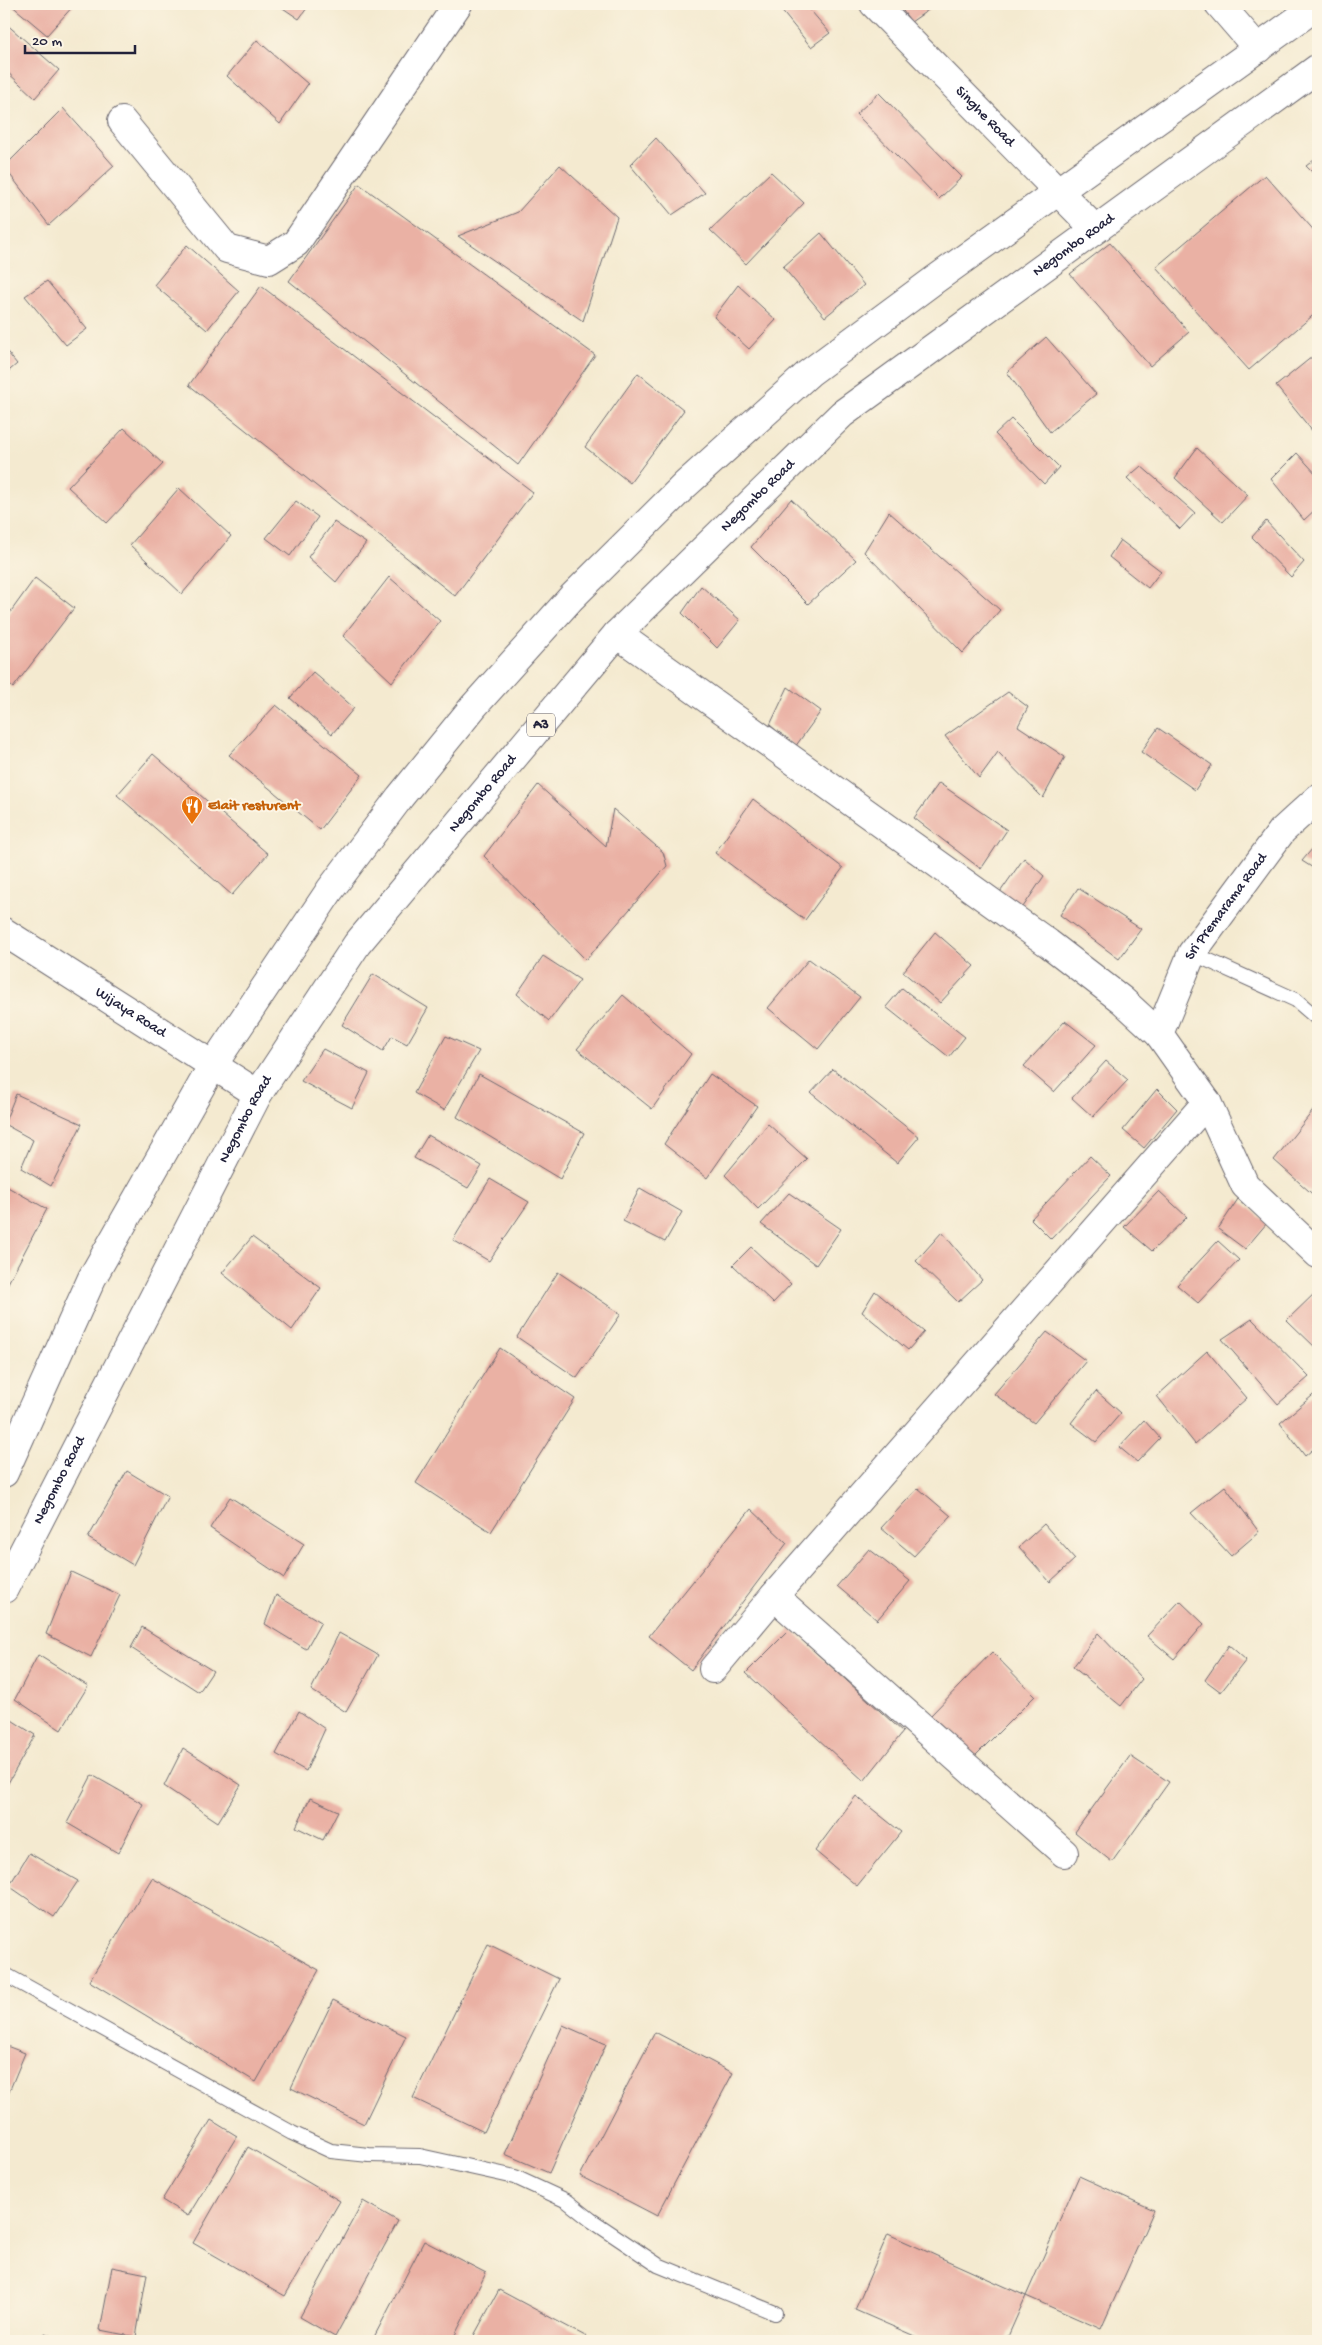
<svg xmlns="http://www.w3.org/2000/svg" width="1322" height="2345" viewBox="0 0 1322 2345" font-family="'Gochi Hand',sans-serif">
	<rect width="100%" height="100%" fill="#fcf5e5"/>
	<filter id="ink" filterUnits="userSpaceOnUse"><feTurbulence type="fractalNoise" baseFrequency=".02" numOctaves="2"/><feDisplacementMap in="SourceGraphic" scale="10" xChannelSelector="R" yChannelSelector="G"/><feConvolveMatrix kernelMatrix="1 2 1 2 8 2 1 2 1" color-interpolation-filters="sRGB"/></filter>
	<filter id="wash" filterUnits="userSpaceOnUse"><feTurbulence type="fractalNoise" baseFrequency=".0096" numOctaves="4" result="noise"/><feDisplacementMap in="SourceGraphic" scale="20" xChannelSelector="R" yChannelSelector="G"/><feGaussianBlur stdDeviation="1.12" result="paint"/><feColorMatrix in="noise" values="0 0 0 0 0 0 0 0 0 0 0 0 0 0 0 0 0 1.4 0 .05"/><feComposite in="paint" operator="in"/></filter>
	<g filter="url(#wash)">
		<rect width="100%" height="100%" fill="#f4ead0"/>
		<g id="blocks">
			<g fill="#eab1a4">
				<path d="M10,4H75L47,35Z"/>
				<path d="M277,4H310L299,19Z"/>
				<path d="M776,4H805L830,33L811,47Z"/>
				<path d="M898,4H937L911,22Z"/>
				<path d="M4,22L59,70L35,98L4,69Z"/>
				<path d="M257,40L308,84L280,124L227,76Z"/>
				<path d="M879,93L962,177L939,199L856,114Z"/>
				<path d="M63,108L114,166L49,225L4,167Z"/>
				<path d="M656,138L705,193L672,215L630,165Z"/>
				<path d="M1318,157V178L1306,166Z"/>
				<path d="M560,165L617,217L583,321L458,236L518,212Z"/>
				<path d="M771,172L804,203L746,264L710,230Z"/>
				<path d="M1265,175L1318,235V311L1249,370L1156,267Z"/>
				<path d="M359,184L595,355L518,465L289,281Z"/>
				<path d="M821,233L864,285L825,317L783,267Z"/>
				<path d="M1110,243L1189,332L1150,366L1070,274Z"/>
				<path d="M187,245L239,291L207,330L154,285Z"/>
				<path d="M47,281L87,329L66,345L25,296Z"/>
				<path d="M738,285L776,320L749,349L714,317Z"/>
				<path d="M261,286L533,492L455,596L189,385Z"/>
				<path d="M1046,337L1096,394L1050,432L1007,372Z"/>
				<path d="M4,348L17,364L4,375Z"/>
				<path d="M1318,352V438L1276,386Z"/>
				<path d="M638,373L684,410L630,483L585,447Z"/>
				<path d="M1011,419L1059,467L1044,484L995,434Z"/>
				<path d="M124,428L163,464L107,523L68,487Z"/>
				<path d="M1197,448L1248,495L1223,522L1175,478Z"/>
				<path d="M1297,453L1318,476V507L1304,520L1271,479Z"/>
				<path d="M1141,466L1195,513L1180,529L1127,478Z"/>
				<path d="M179,488L231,536L182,594L130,545Z"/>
				<path d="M791,499L856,560L808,604L751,547Z"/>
				<path d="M296,501L318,517L290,556L266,538Z"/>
				<path d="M889,512L1000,610L963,653L864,552Z"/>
				<path d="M1266,521L1304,562L1291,577L1252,537Z"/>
				<path d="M334,522L366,543L336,582L308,557Z"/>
				<path d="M1120,540L1161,571L1148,588L1109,557Z"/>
				<path d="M389,577L440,621L392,682L343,636Z"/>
				<path d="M35,578L74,608L13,688L4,680V621Z"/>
				<path d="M701,586L740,620L717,648L682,613Z"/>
				<path d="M313,672L354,708L332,734L290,698Z"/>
				<path d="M788,687L821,711L795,747L770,725Z"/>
				<path d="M1008,692L1028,707L1018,726L1065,757L1043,798L998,752L979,778L945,736Z"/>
				<path d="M276,705L362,775L320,830L229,755Z"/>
				<path d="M1158,728L1212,765L1195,790L1141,752Z"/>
				<path d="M153,754L268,854L232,895L117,795Z"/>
				<path d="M939,783L1007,830L981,869L914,818Z"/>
				<path d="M538,785L606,846L613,809L663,852L667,866L586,960L484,856Z"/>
				<path d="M753,799L843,868L805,920L715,853Z"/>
				<path d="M1318,842V871L1302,861Z"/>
				<path d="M1024,858L1044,876L1019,913L998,895Z"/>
				<path d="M1078,888L1141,929L1119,959L1060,915Z"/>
				<path d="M935,932L974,966L940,1003L903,972Z"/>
				<path d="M543,956L580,980L549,1021L517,994Z"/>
				<path d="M809,959L860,997L818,1049L768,1008Z"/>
				<path d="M373,974L428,1008L407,1044L392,1036L383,1051L342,1025Z"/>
				<path d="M902,988L965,1037L949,1057L886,1007Z"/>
				<path d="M623,995L691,1054L652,1109L577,1049Z"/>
				<path d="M1065,1021L1096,1045L1054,1092L1024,1066Z"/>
				<path d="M446,1036L479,1051L444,1110L414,1093Z"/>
				<path d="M323,1049L369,1073L352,1108L301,1081Z"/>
				<path d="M1106,1061L1128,1080L1093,1117L1072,1098Z"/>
				<path d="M833,1069L919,1137L897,1163L811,1093Z"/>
				<path d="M479,1074L584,1133L560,1179L457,1117Z"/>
				<path d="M710,1074L757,1106L707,1178L664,1144Z"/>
				<path d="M1157,1089L1177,1109L1144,1148L1123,1130Z"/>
				<path d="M16,1094L82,1124L51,1186L21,1168L33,1140L4,1124Z"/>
				<path d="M1316,1107L1318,1109V1199L1274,1160Z"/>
				<path d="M768,1124L807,1159L758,1209L725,1175Z"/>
				<path d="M428,1135L482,1166L468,1188L414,1158Z"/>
				<path d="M1090,1156L1111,1176L1051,1239L1031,1219Z"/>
				<path d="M490,1179L529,1202L489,1261L453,1240Z"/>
				<path d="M4,1185L47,1209L7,1285L4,1283Z"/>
				<path d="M640,1188L682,1212L665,1242L623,1221Z"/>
				<path d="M1159,1191L1187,1217L1152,1251L1124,1227Z"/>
				<path d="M789,1193L841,1229L816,1265L761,1224Z"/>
				<path d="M1238,1199L1267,1223L1245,1249L1218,1229Z"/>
				<path d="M942,1232L982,1280L958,1302L916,1261Z"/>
				<path d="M252,1237L321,1288L292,1330L222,1273Z"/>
				<path d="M1218,1241L1239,1260L1198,1303L1177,1285Z"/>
				<path d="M751,1247L791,1284L773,1303L733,1265Z"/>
				<path d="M558,1272L621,1314L577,1378L517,1337Z"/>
				<path d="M1318,1290V1350L1287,1320Z"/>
				<path d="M875,1291L924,1332L908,1350L862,1312Z"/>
				<path d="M1252,1319L1309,1377L1278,1404L1222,1339Z"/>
				<path d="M1047,1332L1086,1361L1034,1423L994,1394Z"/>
				<path d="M500,1348L575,1399L491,1532L416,1483Z"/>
				<path d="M1207,1351L1247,1398L1195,1444L1157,1396Z"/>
				<path d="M1096,1391L1121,1413L1096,1442L1071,1423Z"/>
				<path d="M1318,1391V1445L1305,1456L1280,1423Z"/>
				<path d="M1144,1420L1160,1438L1137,1462L1119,1447Z"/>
				<path d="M127,1471L168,1496L133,1565L88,1538Z"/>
				<path d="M1225,1486L1259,1532L1231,1556L1191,1513Z"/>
				<path d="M918,1488L951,1516L914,1556L881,1528Z"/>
				<path d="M230,1497L304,1544L284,1578L210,1528Z"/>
				<path d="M751,1509L787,1543L691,1670L649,1636Z"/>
				<path d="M1044,1524L1075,1559L1050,1582L1019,1547Z"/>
				<path d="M869,1549L910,1581L877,1620L837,1586Z"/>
				<path d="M71,1572L120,1595L91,1657L46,1634Z"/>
				<path d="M276,1595L321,1622L306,1649L265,1624Z"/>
				<path d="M1180,1601L1204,1624L1174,1659L1147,1636Z"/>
				<path d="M142,1627L213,1671L199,1692L131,1648Z"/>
				<path d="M790,1629L903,1732L864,1781L746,1673Z"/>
				<path d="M339,1633L378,1655L346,1712L311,1690Z"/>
				<path d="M1098,1633L1142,1679L1121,1706L1073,1667Z"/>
				<path d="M1229,1645L1246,1660L1221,1692L1205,1680Z"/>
				<path d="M992,1652L1035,1696L974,1757L931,1715Z"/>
				<path d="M38,1655L88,1686L61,1730L15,1699Z"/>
				<path d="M299,1711L325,1729L306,1771L276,1754Z"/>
				<path d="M4,1715L35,1735L7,1785L4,1783Z"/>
				<path d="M183,1748L241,1785L218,1822L164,1786Z"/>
				<path d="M1130,1756L1169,1782L1112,1862L1075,1832Z"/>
				<path d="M92,1775L143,1804L118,1853L67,1823Z"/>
				<path d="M856,1796L901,1832L857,1886L815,1851Z"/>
				<path d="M310,1798L338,1811L323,1840L296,1827Z"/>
				<path d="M29,1853L78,1881L54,1917L9,1886Z"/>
				<path d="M152,1878L319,1970L256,2082L89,1981Z"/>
				<path d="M488,1944L559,1979L484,2132L413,2098Z"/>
				<path d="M333,2000L406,2036L364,2124L291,2088Z"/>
				<path d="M563,2025L606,2044L549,2173L505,2154Z"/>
				<path d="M655,2032L733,2073L657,2216L580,2176Z"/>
				<path d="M4,2045L25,2053L4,2104Z"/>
				<path d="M211,2120L237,2136L188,2216L162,2200Z"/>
				<path d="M248,2147L340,2201L285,2296L193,2243Z"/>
				<path d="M1079,2176L1154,2210L1101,2329L1026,2296Z"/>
				<path d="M363,2201L398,2221L335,2337L300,2317Z"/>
				<path d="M888,2234L1026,2296L1006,2341H926L855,2310Z"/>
				<path d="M424,2241L486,2273L452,2341H372Z"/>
				<path d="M112,2267L147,2274L136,2337L100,2330Z"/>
				<path d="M499,2290L587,2337L585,2341H471Z"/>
				<path d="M45,2333L62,2341H42Z"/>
			</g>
		</g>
	</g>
	<g filter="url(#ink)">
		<use href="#blocks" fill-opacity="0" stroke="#6c686f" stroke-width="1"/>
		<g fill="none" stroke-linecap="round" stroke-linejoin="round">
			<g stroke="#6c686f" stroke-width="16">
				<g id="lane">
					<path d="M1192,953L1296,1000L1318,1019"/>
					<path d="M4,1974L292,2133L331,2151L369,2155L420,2156L515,2177L567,2201L591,2220L658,2265L775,2313"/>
				</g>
			</g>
			<g stroke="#6c686f" stroke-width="30">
				<g id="street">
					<path id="s1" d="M874,4L1095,229"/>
					<path d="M1219,4L1258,49"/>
					<path d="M122,121L227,249L269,260L296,243L458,4"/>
					<path d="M617,634L1048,943L1122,1000L1159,1034L1207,1102L1245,1185L1318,1254"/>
					<path id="s2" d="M4,932L258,1094"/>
					<path id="s3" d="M1159,1034L1192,953L1282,831L1318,798"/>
					<path d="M774,1596L1064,1853"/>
					<path d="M713,1669L774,1596L1207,1102"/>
				</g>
			</g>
			<g stroke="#6c686f" stroke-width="30">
				<g id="highway">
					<path d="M4,1473L92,1278L213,1065L330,890L400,797L474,706L572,597L685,485L809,373L933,281L1318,5"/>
					<path id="s4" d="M4,1589L258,1094L357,944L617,634L842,414L1318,68"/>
				</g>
			</g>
			<use href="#lane" stroke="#fff" stroke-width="14"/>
			<use href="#street" stroke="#fff" stroke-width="28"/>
			<use href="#highway" stroke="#fff" stroke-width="28"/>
		</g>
	</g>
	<defs>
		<g id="restaurant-pin" transform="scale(1.125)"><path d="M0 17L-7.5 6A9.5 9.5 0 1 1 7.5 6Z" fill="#e8710a" stroke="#fcf5e5"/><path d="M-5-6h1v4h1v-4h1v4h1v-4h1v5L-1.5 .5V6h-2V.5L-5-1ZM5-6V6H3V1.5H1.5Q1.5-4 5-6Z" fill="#fff"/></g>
	</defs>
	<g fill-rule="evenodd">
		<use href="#restaurant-pin" x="192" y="806"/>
	</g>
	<g text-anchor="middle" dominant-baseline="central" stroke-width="4" stroke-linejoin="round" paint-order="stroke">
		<rect fill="#fcf5e5" stroke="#63616e" stroke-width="1" x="527" y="713.5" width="28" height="23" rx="4"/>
		<g font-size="14" font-weight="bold" fill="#22223b">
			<text x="541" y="725">A3</text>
		</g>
		<g font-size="15" fill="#22223b" stroke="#fcf5e5">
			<text stroke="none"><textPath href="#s1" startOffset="158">Singhe Road</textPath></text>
			<text stroke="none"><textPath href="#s4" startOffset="1742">Negombo Road</textPath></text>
			<text stroke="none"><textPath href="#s4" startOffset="1338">Negombo Road</textPath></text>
			<text stroke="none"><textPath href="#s4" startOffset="932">Negombo Road</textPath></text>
			<text stroke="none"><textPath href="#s3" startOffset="145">Sri Premarama Road</textPath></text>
			<text stroke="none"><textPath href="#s2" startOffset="150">Wijaya Road</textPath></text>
			<text stroke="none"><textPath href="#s4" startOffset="528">Negombo Road</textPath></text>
			<text stroke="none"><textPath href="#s4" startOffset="122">Negombo Road</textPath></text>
		</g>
		<g font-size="15" font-weight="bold" fill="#c56008" stroke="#fcf5e5" text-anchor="start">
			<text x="208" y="806">Elait resturent</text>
		</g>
	</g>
	<rect width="1322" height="2345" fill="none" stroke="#fcf5e5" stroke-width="20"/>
	<path d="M25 45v8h110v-8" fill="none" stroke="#22223b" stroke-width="2.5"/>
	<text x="32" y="45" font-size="15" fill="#22223b" stroke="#fcf5e5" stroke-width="4" paint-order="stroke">20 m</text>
</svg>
